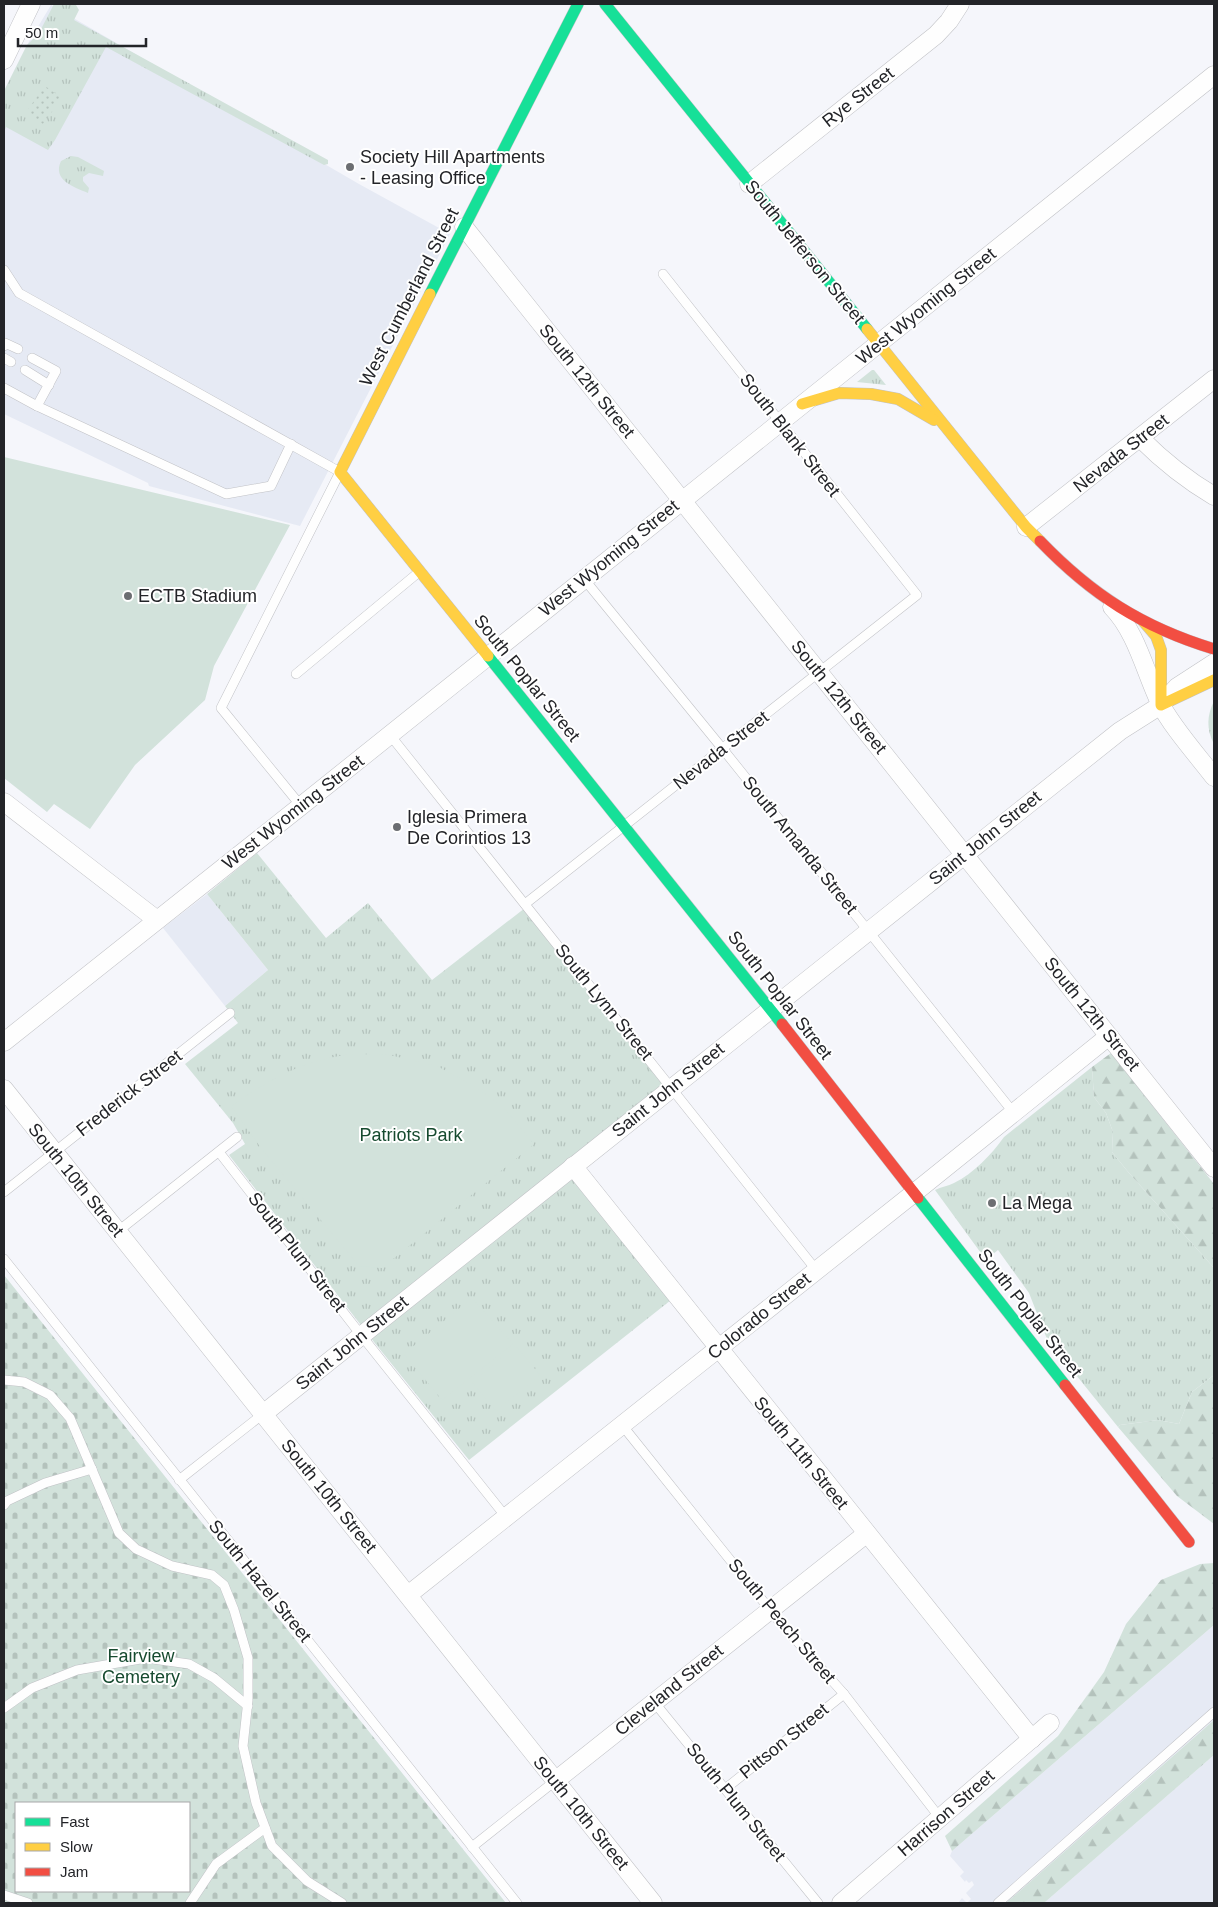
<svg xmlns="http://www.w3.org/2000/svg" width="1218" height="1907" viewBox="0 0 1218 1907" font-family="Helvetica,sans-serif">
	<defs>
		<pattern id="grass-tufts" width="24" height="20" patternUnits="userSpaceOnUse" patternTransform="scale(1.25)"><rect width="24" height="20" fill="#d2e2db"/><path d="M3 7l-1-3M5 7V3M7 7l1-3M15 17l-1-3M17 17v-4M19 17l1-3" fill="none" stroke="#b4c2bc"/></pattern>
		<pattern id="forest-firs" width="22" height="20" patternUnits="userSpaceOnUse" patternTransform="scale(1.25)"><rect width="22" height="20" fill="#d2e2db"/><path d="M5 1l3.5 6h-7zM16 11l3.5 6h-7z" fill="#b4c2bc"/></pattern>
		<pattern id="cemetery-stones" width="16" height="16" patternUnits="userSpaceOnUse" patternTransform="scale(1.25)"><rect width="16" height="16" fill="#d2e2db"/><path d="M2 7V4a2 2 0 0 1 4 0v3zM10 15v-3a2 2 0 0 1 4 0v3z" fill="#b4c2bc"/></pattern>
		<pattern id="garden-dots" width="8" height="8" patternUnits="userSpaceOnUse" patternTransform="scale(1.25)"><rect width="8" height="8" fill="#d2e2db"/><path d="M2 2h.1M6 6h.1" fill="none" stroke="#b4c2bc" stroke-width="1.8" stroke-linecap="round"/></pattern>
	</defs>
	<rect width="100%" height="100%" fill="#f5f6fb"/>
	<g fill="#e6eaf4">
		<path d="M51,5L359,184L450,234L300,526L149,486L148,483L4,414V91L27,45Z"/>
		<path d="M207,894L268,970L225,1006L163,928Z"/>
		<path d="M1214,1625V1720L1006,1903H958L962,1898L967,1903L971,1899L966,1893L974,1885L972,1881L969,1883L966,1880L965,1882L960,1876L964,1872L950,1856L952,1851Z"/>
		<path d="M1214,1755V1903H1044Z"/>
	</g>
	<g fill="url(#grass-tufts)">
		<path d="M54,4L76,5L79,10L74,20L328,160V164L324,165L106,47L55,140L48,150L6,127L4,132V91L27,45L39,33Z"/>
		<path d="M71,156L78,157L104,171L103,176L89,173L83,177V181L89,188L88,193C74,187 52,180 61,161Z"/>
		<path d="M872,370H874L886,385L857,382Z"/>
		<path d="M1214,701V744C1206,729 1207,715 1214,701Z"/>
		<path d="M257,853L326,938L368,903L432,980L525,908L664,1085L564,1163L671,1300L469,1460L374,1342L229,1155L245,1144L233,1123L185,1064L238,1023L225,1006L268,970L207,894Z"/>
		<path d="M1092,1067L1094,1097L1106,1113L1113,1132L1112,1152L1129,1173L1214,1268V1375L1192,1392L1179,1424L1158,1420L1120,1425L1118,1427L1047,1339L1029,1293L998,1250L986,1260L935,1190C941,1187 948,1186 954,1183C974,1173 991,1155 1004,1137Z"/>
	</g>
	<g fill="url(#forest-firs)">
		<path d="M1111,1053L1214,1184V1268L1129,1173L1112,1152L1113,1132L1106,1113L1094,1097L1092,1067Z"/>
		<path d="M1214,1375V1524L1177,1496L1118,1427L1120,1425L1158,1420L1179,1424L1192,1392Z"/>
		<path d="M1214,1563V1625L952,1851L945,1836L1058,1736L1104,1672L1126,1624L1161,1580L1200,1564Z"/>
		<path d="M1214,1720V1755L1044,1903H1006Z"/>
	</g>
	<path fill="url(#cemetery-stones)" fill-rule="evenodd" d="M4,1275L506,1903H4ZM16,1803H189V1891H16Z"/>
	<path fill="url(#garden-dots)" d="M45,86L62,98L43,124L26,112Z"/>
	<g fill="#d2e2db">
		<path d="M4,457L290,525L214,666L205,700L135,765L90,829L54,804L47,812L4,778Z"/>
		<path d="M385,1054L437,1066L476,1087L503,1107L534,1144L382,1268L359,1266L261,1148L231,1106C264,1083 299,1062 339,1056C354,1053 370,1055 385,1054Z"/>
		<path d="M472,1298L513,1344L442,1400L404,1354Z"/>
		<path d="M516,1346L540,1375L496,1411L472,1382Z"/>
	</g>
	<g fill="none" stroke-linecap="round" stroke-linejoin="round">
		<g stroke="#c1c2c6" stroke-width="10">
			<g id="lane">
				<path d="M4,270L19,293L340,472L221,708L301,806"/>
				<path d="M4,346L5,343L18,349"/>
				<path d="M4,358L11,362"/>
				<path d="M32,358L56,371L37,406"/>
				<path d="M25,370L49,385"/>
				<path d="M4,388L37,406L226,494L271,486L291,444"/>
				<path d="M584,579L722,748L1013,1112"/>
				<path d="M296,674L419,572"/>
				<path d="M390,735L817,1271"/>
				<path d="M525,904L917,595L663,274"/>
				<path d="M219,1152L361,1335L506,1517"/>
				<path d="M4,1192L230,1013"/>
				<path d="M117,1232L237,1137"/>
				<path d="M4,1259L517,1903"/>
				<path d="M4,1380L24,1382L50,1395L70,1418L119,1533L136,1549L172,1566L212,1575L224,1585L234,1610L248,1658V1700L243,1746L256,1803L272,1846L307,1881L342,1903"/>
				<path d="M622,1425L779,1621L844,1694L940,1818"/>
				<path d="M179,1480L263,1414"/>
				<path d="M4,1505L7,1501L45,1483L92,1469"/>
				<path d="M654,1702L818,1903"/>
				<path d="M4,1708L32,1688L77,1670L146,1658L189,1664L214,1678L248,1706"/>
				<path d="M725,1789L844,1694"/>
				<path d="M472,1847L555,1781"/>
				<path d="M4,1895L28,1903"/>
				<path d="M190,1903L216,1864L265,1828"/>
				<path d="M998,1903L1214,1712"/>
			</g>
		</g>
		<g stroke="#c1c2c6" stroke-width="19">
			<g id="street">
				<path d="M4,60L31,4"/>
				<path d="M749,184L936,35L949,21L960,4"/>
				<path d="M464,227L1214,1168"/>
				<path d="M1140,438C1164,462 1185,479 1214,496"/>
				<path d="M1026,527L1214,379"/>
				<path d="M1112,607C1137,633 1145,672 1160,703C1171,726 1198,756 1214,777"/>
				<path d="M4,802L157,920"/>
				<path d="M4,1042L301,806L1214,75"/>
				<path d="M4,1089L653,1903"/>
				<path d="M573,1166L1032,1739"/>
				<path d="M263,1414L1120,731L1161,705L1177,687L1214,663"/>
				<path d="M408,1595L914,1193L1109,1036"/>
				<path d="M555,1781L866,1534"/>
				<path d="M841,1903L1050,1723"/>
			</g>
		</g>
		<g stroke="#c1c2c6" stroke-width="12">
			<g id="fast">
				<path d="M605,4L867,329"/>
				<path d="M430,294L578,4"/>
				<path d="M488,656L782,1024"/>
				<path d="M918,1198L1065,1385"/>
			</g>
		</g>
		<g stroke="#c1c2c6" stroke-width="12">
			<g id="slow">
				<path d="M430,294L340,472L488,656"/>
				<path d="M867,329L1026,527L1040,541"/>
				<path d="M802,404L839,393L871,394L898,399L934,420"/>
				<path d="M1143,621L1156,636L1161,650V705L1214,680"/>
			</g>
		</g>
		<g stroke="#c1c2c6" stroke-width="12">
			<g id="jam">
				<path d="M1040,541C1092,595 1142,627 1214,649"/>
				<path d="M782,1024L918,1198"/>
				<path d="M1065,1385L1189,1542"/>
			</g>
		</g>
		<use href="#lane" stroke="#fefefe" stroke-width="9"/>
		<use href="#street" stroke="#fefefe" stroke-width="18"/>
		<use href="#fast" stroke="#16e098" stroke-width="11"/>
		<use href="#slow" stroke="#ffcf43" stroke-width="11"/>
		<use href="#jam" stroke="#f24e42" stroke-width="11"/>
	</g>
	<g fill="#6c6e72" stroke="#fff" stroke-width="2">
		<circle cx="350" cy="167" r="5"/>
		<circle cx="128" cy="596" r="5"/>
		<circle cx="397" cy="827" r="5"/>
		<circle cx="992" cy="1203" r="5"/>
	</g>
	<g text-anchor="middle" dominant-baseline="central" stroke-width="4" stroke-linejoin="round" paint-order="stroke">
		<g font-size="18" fill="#232428" stroke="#fff">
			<text transform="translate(858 97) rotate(-38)">Rye Street</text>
			<text transform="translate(805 252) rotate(51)">South Jefferson Street</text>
			<text transform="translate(409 297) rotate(-63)">West Cumberland Street</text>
			<text transform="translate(926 306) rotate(-39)">West Wyoming Street</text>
			<text transform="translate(587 381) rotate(51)">South 12th Street</text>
			<text transform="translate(790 435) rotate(52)">South Blank Street</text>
			<text transform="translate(1121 453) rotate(-38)">Nevada Street</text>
			<text transform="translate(609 558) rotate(-39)">West Wyoming Street</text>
			<text transform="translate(527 678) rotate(51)">South Poplar Street</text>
			<text transform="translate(839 697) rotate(51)">South 12th Street</text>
			<text transform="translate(721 750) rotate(-38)">Nevada Street</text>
			<text transform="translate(293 812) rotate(-38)">West Wyoming Street</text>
			<text transform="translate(985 838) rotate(-39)">Saint John Street</text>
			<text transform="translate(800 845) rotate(51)">South Amanda Street</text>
			<text transform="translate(780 995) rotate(52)">South Poplar Street</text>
			<text transform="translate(604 1002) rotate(51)">South Lynn Street</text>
			<text transform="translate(1092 1014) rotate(51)">South 12th Street</text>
			<text transform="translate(668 1090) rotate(-39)">Saint John Street</text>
			<text transform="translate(129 1093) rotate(-38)">Frederick Street</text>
			<text transform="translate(76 1180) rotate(51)">South 10th Street</text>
			<text transform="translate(297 1252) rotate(52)">South Plum Street</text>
			<text transform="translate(1030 1313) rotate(52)">South Poplar Street</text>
			<text transform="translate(759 1316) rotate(-39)">Colorado Street</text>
			<text transform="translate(352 1343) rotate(-39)">Saint John Street</text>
			<text transform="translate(801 1453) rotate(51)">South 11th Street</text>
			<text transform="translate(329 1496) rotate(51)">South 10th Street</text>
			<text transform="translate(260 1581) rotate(51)">South Hazel Street</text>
			<text transform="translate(782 1621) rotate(50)">South Peach Street</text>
			<text transform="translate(669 1690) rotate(-39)">Cleveland Street</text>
			<text transform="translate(784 1741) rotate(-39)">Pittson Street</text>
			<text transform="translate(736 1802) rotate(51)">South Plum Street</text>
			<text transform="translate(581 1813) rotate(51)">South 10th Street</text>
			<text transform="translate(946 1813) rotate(-41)">Harrison Street</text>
		</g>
		<g font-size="18" fill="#232428" stroke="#fff" text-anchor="start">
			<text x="360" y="157">Society Hill Apartments<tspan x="360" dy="21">- Leasing Office</tspan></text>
			<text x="138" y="596">ECTB Stadium</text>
			<text x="407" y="817">Iglesia Primera<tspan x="407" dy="21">De Corintios 13</tspan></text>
			<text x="1002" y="1203">La Mega</text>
		</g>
		<g font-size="18" fill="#164a2f" stroke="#fff">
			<text x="411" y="1135">Patriots Park</text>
			<text x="141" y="1656">Fairview<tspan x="141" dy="21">Cemetery</tspan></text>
		</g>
	</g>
	<rect width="1218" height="1907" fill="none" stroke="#232428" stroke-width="10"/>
	<rect x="15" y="1802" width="175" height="90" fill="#ffffff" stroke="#a7a7a9"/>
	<rect x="25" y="1818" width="25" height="8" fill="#16e098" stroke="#a7a7a9"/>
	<text x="60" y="1827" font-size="15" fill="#232428">Fast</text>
	<rect x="25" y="1843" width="25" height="8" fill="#ffcf43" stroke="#a7a7a9"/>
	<text x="60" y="1852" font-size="15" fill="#232428">Slow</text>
	<rect x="25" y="1868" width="25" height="8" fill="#f24e42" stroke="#a7a7a9"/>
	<text x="60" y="1877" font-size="15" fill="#232428">Jam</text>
	<path d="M18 38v8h128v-8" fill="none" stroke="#232428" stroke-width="2.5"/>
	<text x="25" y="38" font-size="15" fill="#232428" stroke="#ffffff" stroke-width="4" paint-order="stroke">50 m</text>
</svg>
